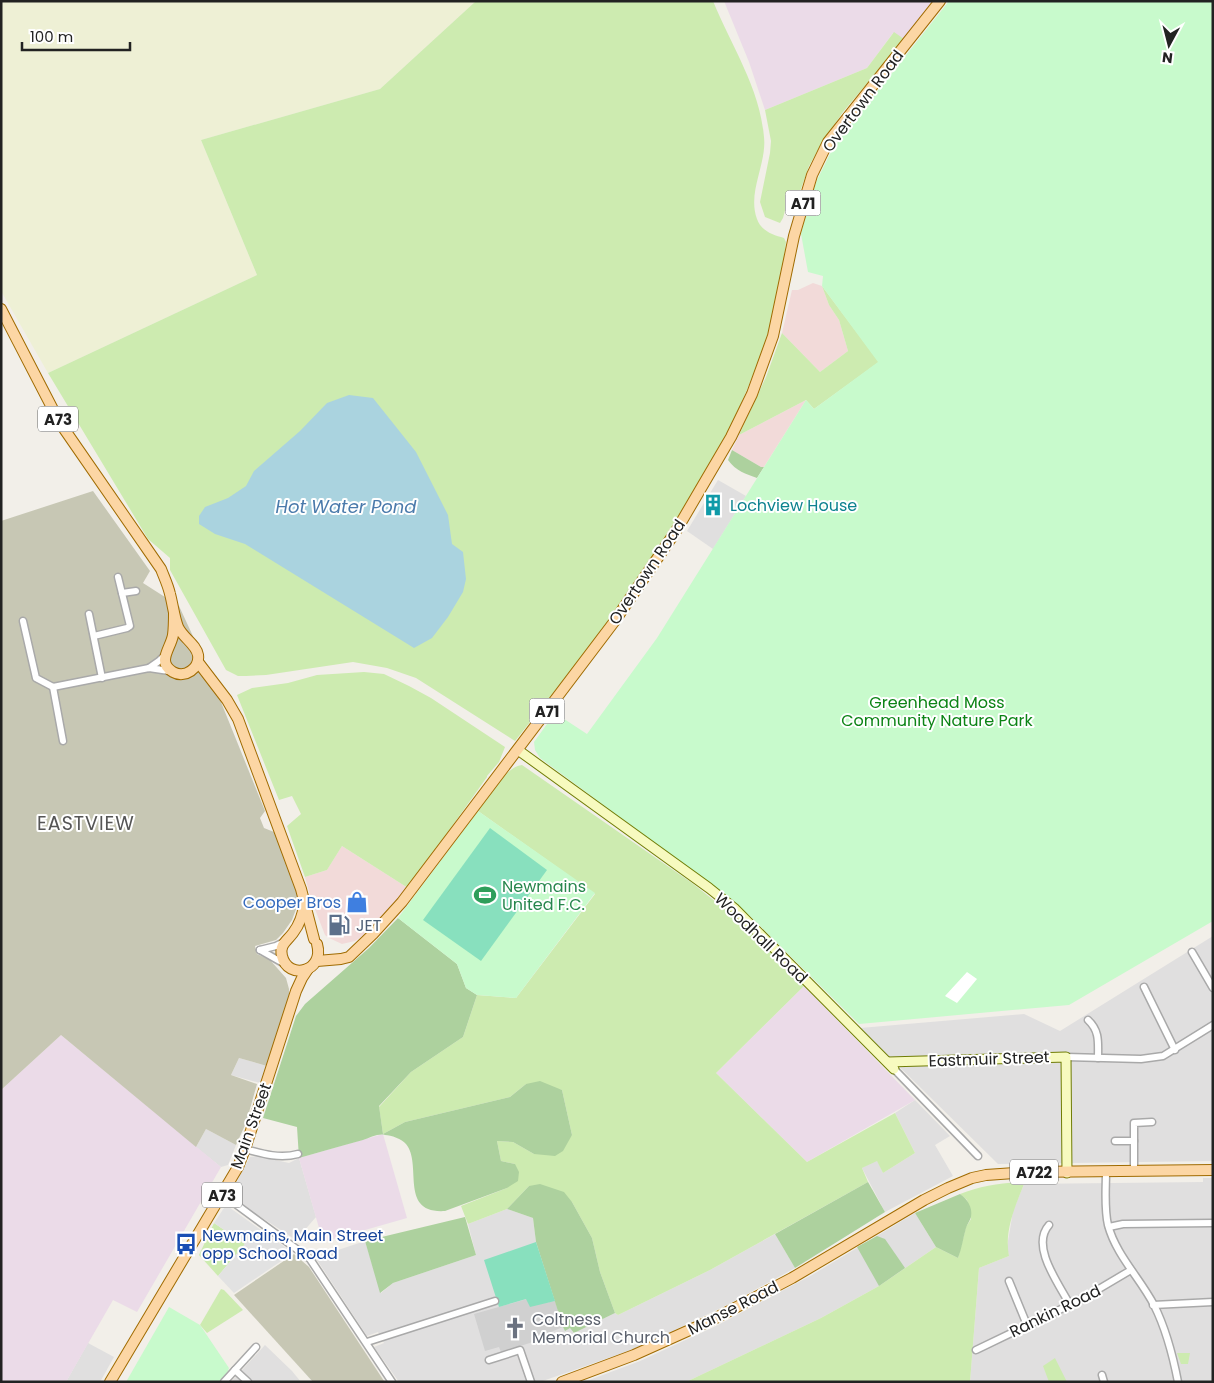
<svg xmlns="http://www.w3.org/2000/svg" width="1214" height="1383" viewBox="0 0 1214 1383" font-family="Poppins,sans-serif">
	<rect width="100%" height="100%" fill="#f2efe9"/>
	<g fill="#e0dfdf">
		<path d="M718,480L746,496L713,549L687,531Z"/>
		<path d="M1213,936V1161L998,1164L860,1028L1024,1014L1060,1031Z"/>
		<path d="M239,1058L267,1066L260,1083L231,1075Z"/>
		<path d="M915,1100L950,1136L935,1145L953,1176L885,1212L862,1168L877,1160L883,1173L915,1153L895,1113Z"/>
		<path d="M206,1129L236,1145L228,1165L221,1167L196,1147Z"/>
		<path d="M257,1156L289,1163L299,1158L316,1217L296,1240L250,1210L239,1201L234,1194L235,1185L250,1157Z"/>
		<path d="M1203,1178H1213V1382H970L979,1268L1009,1256L1007,1247L1013,1211L1024,1184L1203,1182Z"/>
		<path d="M507,1209L533,1218L536,1242L563,1327L565,1330L570,1328L574,1333L615,1313L618,1315L710,1270L775,1234L795,1268L727,1305L656,1339L631,1350L540,1382H535L534,1379L528,1382H399L374,1347L384,1343L378,1332L367,1336L317,1260V1257L365,1241L381,1293L393,1283L476,1255L468,1224Z"/>
		<path d="M915,1213L936,1247L879,1286L821,1318L686,1382H584L640,1361L718,1325L812,1275Z"/>
		<path d="M88,1343L114,1357L100,1382H66Z"/>
		<path d="M265,1345L292,1371L301,1382H231Z"/>
	</g>
	<g fill="#f2dad9">
		<path d="M813,283L822,286L829,305L839,320L848,351L820,372L782,333L792,290H798Z"/>
		<path d="M806,400L764,467H761L732,450L739,435Z"/>
		<path d="M342,846L408,888L376,924L364,935L355,941L342,944L329,938L325,935L311,899L305,877L327,870Z"/>
	</g>
	<g fill="#ebdbe8">
		<path d="M724,1H935L904,39L893,33L867,68L765,110L749,62Z"/>
		<path d="M804,986L915,1100L807,1162L716,1073Z"/>
		<path d="M61,1035L221,1167L137,1312L113,1300L66,1382H1V1090Z"/>
		<path d="M383,1134L407,1218L323,1242L299,1158Z"/>
	</g>
	<path fill="#d0d0d0" d="M527,1299L530,1306L555,1301L563,1327L546,1334V1338L501,1352L499,1347L485,1351L474,1314Z"/>
	<g fill="#c7c7b4">
		<path d="M93,491L150,571L143,583L179,606L204,660L265,811L260,818L264,828L274,832L294,882L299,901L292,920L283,933L276,940L255,946L257,954L270,960L286,978L289,989V995L267,1066L239,1058L231,1075L257,1084L246,1123L236,1145L206,1129L196,1147L61,1035L1,1090V521Z"/>
		<path d="M294,1254L309,1267L384,1381L313,1382L234,1295Z"/>
	</g>
	<path fill="#eef0d5" d="M1,1H476L380,89L201,140L257,275L48,373L1,291Z"/>
	<g fill="#cdebb0">
		<path d="M476,1H713C731,45 760,88 764,137C767,164 747,192 757,219C761,231 773,235 784,238L786,242C783,264 781,287 775,309C732,469 616,614 515,741L416,678L387,668L353,662L266,675L246,676H238L226,670L170,570V558L148,539L48,373L257,275L201,140L380,89Z"/>
		<path d="M894,32L904,39L843,112L823,141L809,166L798,197L786,207L783,218L780,223L765,217L760,202L770,153L771,141L765,110L867,68Z"/>
		<path d="M822,286L879,362L814,409L806,400L739,435L766,377L782,333L820,372L848,351L839,320L829,305Z"/>
		<path d="M364,672L384,674L409,686L431,698L505,747L499,762L487,776V777L408,888L342,846L327,870L305,877L287,826L301,814L292,796L279,800L237,695L252,688L288,683L317,675Z"/>
		<path d="M522,765L692,883L745,925L804,986L716,1073L807,1162L895,1113L915,1153L883,1173L877,1161L862,1168L868,1182L710,1270L618,1315L615,1313L600,1272L592,1238L572,1202L529,1186L507,1209L468,1224L461,1206L507,1188L515,1164L501,1161L497,1141L513,1142L534,1154L572,1135L562,1090L526,1084L510,1097L405,1122L383,1134L379,1107L411,1072L463,1037L477,995L516,998L595,894L478,811C488,797 505,767 522,765Z"/>
		<path d="M1023,1182L1024,1184C1015,1207 1004,1231 1009,1256L979,1268L970,1382H686L821,1318L879,1286L936,1247L958,1258L966,1227L971,1219L967,1200L960,1194C980,1186 1001,1183 1023,1182Z"/>
		<path d="M214,1223L245,1244L218,1276L199,1255Z"/>
		<path d="M221,1289L224,1290L243,1310L207,1333L200,1325Z"/>
		<path d="M1177,1353H1190L1188,1364H1181Z"/>
		<path d="M1055,1358L1067,1382H1049L1043,1366Z"/>
	</g>
	<g fill="#add19e">
		<path d="M732,450L761,467H764L757,478C746,474 736,471 728,460Z"/>
		<path d="M398,918L457,964L466,988L477,995L463,1037L411,1072L379,1106L383,1134L405,1122L510,1097L526,1084L540,1081L562,1090L572,1135L563,1151L555,1156L534,1154L513,1142L497,1141L501,1161L515,1164L519,1172L518,1181L507,1188L445,1211C398,1214 423,1164 406,1144C402,1139 391,1135 385,1135C379,1133 369,1138 363,1140C341,1146 320,1152 299,1158L297,1127L263,1118L296,1016L305,1004L369,948Z"/>
		<path d="M868,1182L885,1212L795,1268L775,1234Z"/>
		<path d="M540,1184L564,1192L572,1202L592,1238L600,1272L615,1313L574,1333L570,1328L565,1331L563,1327L536,1242L533,1218L507,1209L529,1186Z"/>
		<path d="M960,1194C967,1199 973,1207 971,1217C970,1221 967,1224 966,1228C963,1238 962,1248 958,1258L936,1247L915,1213Z"/>
		<path d="M465,1217L476,1255L393,1283L380,1293L365,1241Z"/>
		<path d="M877,1236L885,1239L905,1268L879,1286L857,1247Z"/>
	</g>
	<g fill="#c8facc">
		<path d="M949,1H1213V921L1069,1005L859,1024L750,916L717,889L540,758L535,750L534,742L555,713L587,734L657,638L806,400L814,409L878,362L822,286L823,276L808,272L801,234L809,203L817,180L831,152L845,132Z"/>
		<path d="M478,811L595,893L516,998L477,995L466,988L457,964L398,918Z"/>
		<path d="M169,1307L200,1325L229,1368L226,1376L221,1382H126Z"/>
	</g>
	<g fill="#88e0be">
		<path d="M490,828L547,870L481,961L423,920Z"/>
		<path d="M536,1242L555,1301L530,1307L526,1299L499,1307L484,1260Z"/>
	</g>
	<path fill="#e2e2e2" d="M226,1205L293,1253L234,1293L218,1276L245,1244L214,1223Z"/>
	<path fill="#aad3df" d="M349,395L373,398L416,452L448,515L452,544L463,552L466,579L463,592L448,617L432,638L414,648L245,544L215,534L199,524V516L205,507L228,498L246,486L254,471L300,431L327,403Z"/>
	<path fill="#fff" d="M967,972L977,979L957,1003L945,996Z"/>
	<g fill="none" stroke-linecap="round" stroke-linejoin="round">
		<g stroke="#a9a9a9" stroke-width="9">
			<g id="street">
				<path d="M122,593L136,591"/>
				<path d="M89,614L102,678"/>
				<path d="M23,621L36,678L53,687L149,668L169,671"/>
				<path d="M94,636L127,628L130,626L118,577"/>
				<path d="M149,668L159,661L165,655"/>
				<path d="M53,687L63,741"/>
				<path d="M260,950L283,963"/>
				<path d="M260,950L276,946L284,942"/>
				<path d="M1192,952L1213,988"/>
				<path d="M1144,987L1175,1050"/>
				<path d="M1088,1020C1100,1031 1098,1043 1098,1058"/>
				<path d="M1066,1057L1141,1059L1163,1056L1213,1025"/>
				<path d="M894,1069L978,1156"/>
				<path d="M1115,1141H1134"/>
				<path d="M245,1149C263,1154 280,1159 298,1154"/>
				<path d="M1106,1171C1106,1189 1104,1208 1108,1225C1116,1255 1140,1278 1154,1305C1166,1329 1173,1356 1178,1382"/>
				<path d="M1134,1171V1123L1152,1122"/>
				<path d="M222,1194L310,1259L392,1382"/>
				<path d="M1049,1225C1030,1246 1059,1284 1070,1305"/>
				<path d="M1109,1227L1123,1224L1213,1223"/>
				<path d="M1009,1281L1027,1325"/>
				<path d="M1153,1305L1213,1302"/>
				<path d="M367,1342L495,1301"/>
				<path d="M976,1350L1082,1299L1131,1270"/>
				<path d="M489,1360L520,1350L531,1382"/>
				<path d="M235,1370L248,1382"/>
				<path d="M1102,1375L1104,1382"/>
				<path d="M224,1382L256,1347"/>
			</g>
		</g>
		<g stroke="#707d05" stroke-width="11">
			<g id="secondary">
				<path d="M518,750L709,888L734,908L894,1069"/>
				<path d="M888,1062L1066,1057L1067,1173"/>
			</g>
		</g>
		<g stroke="#a06b00" stroke-width="12">
			<g id="primary">
				<path d="M1,309L60,423L161,569C164,577 168,585 170,594C173,605 174,617 178,627C183,638 196,644 198,655C200,668 185,679 173,672C156,662 171,648 173,635C174,628 174,620 174,612"/>
				<path d="M198,662L227,700L238,719L301,889L314,939"/>
				<path d="M304,904C303,915 299,925 293,933C287,941 279,945 282,956C288,981 325,972 317,944"/>
				<path d="M317,961L341,959L349,957L373,934L402,902L614,622L676,531L731,437L752,394L773,336L794,236L812,175L828,142L940,1"/>
				<path d="M110,1382L238,1167L245,1149L296,991L302,978L308,969"/>
				<path d="M562,1382L634,1355L712,1320L792,1278L924,1200L948,1188L972,1178L986,1175L1028,1172L1213,1170"/>
			</g>
		</g>
		<use href="#street" stroke="#fff" stroke-width="6"/>
		<use href="#secondary" stroke="#f7fabf" stroke-width="9"/>
		<use href="#primary" stroke="#fcd6a4" stroke-width="10"/>
	</g>
	<defs>
		<g id="building-bare" transform="scale(1.725)"><path d="M-4-6H4V6H1V3H-1V6H-4ZM-2.5-4.3h1.7v1.8h-1.7ZM.8-4.3h1.7v1.8H.8ZM-2.5-1h1.7V.8h-1.7ZM.8-1h1.7V.8H.8Z" fill="#0f9aa8" stroke="#fff" stroke-width="2.5" paint-order="stroke"/></g>
		<g id="stadium-bare" transform="scale(1.725)"><path d="M0-5a6.5 5 0 1 0 0 10a6.5 5 0 1 0 0-10ZM-3.5-1.8h7v3.6h-7Z" fill="#2e9e5b" stroke="#fff" stroke-width="2.5" paint-order="stroke"/></g>
		<g id="shop-bare" transform="scale(1.725)"><path d="M-5-2.5h2.3a2.7 3.5 0 0 1 5.4 0H5L5.5 6h-11ZM-1.5-2.5h3a1.5 2.3 0 0 0-3 0Z" fill="#3f7fe0" stroke="#fff" stroke-width="2.5" paint-order="stroke"/></g>
		<g id="fuel-bare" transform="scale(1.725)"><path d="M-5.5-6h7V0h2V4h1.3V-2.5L3-4.5l.8-.8L6-3V5H2.5V1h-1V6h-7ZM-4.2-4.7v3.2H.2V-4.7Z" fill="#5c6f8a" stroke="#fff" stroke-width="2.5" paint-order="stroke"/></g>
		<g id="bus-bare" transform="scale(1.725)"><path d="M-5-6H5V4H4V6H2V4H-2V6H-4V4H-5ZM-3.5-4V0h7V-4ZM-3.5 1.2v1.5H-2V1.2ZM2 1.2v1.5H3.5V1.2Z" fill="#1a4fb4" stroke="#fff" stroke-width="2.5" paint-order="stroke"/></g>
		<g id="church-bare" transform="scale(1.725)"><path d="M-1.2-6h2.4v3.5h3.3v2.4h-3.3V6h-2.4V-.1h-3.3v-2.4h3.3Z" fill="#6b7280" stroke="#fff" stroke-width="2.5" paint-order="stroke"/></g>
	</defs>
	<g fill-rule="evenodd">
		<use href="#building-bare" x="713" y="505"/>
		<use href="#stadium-bare" x="485" y="895"/>
		<use href="#shop-bare" x="357" y="902"/>
		<use href="#fuel-bare" x="339" y="925"/>
		<use href="#bus-bare" x="186" y="1244"/>
		<use href="#church-bare" x="515" y="1328"/>
	</g>
	<g text-anchor="middle" dominant-baseline="central" stroke-width="4" stroke-linejoin="round" paint-order="stroke">
		<g fill="#fff" stroke="#646464" stroke-width="1">
			<rect x="785.5" y="190.5" width="35" height="25" rx="4"/>
			<rect x="38" y="406.5" width="40" height="25" rx="4"/>
			<rect x="529.5" y="698.5" width="35" height="25" rx="4"/>
			<rect x="1010" y="1159.5" width="48" height="25" rx="4"/>
			<rect x="202" y="1182.5" width="40" height="25" rx="4"/>
		</g>
		<g font-size="15" font-weight="bold" fill="#222">
			<text x="803" y="203">A71</text>
			<text x="58" y="419">A73</text>
			<text x="547" y="711">A71</text>
			<text x="1034" y="1172">A722</text>
			<text x="222" y="1195">A73</text>
		</g>
		<g font-size="16" fill="#222" stroke="#fff">
			<text transform="translate(863 101) rotate(-53)">Overtown Road</text>
			<text transform="translate(647 572) rotate(-56)">Overtown Road</text>
			<text transform="translate(761 938) rotate(44)">Woodhall Road</text>
			<text transform="translate(989 1059) rotate(-2)">Eastmuir Street</text>
			<text transform="translate(251 1126) rotate(-70)">Main Street</text>
			<text transform="translate(733 1308) rotate(-27)">Manse Road</text>
			<text transform="translate(1055 1311) rotate(-26)">Rankin Road</text>
		</g>
		<g font-size="16" fill="#0d838f" stroke="#fff" text-anchor="start">
			<text x="730" y="505">Lochview House</text>
		</g>
		<g font-size="16" fill="#0c8416" stroke="#fff">
			<text x="937" y="702">Greenhead Moss<tspan x="937" dy="18">Community Nature Park</tspan></text>
		</g>
		<g font-size="16" fill="#27864d" stroke="#fff" text-anchor="start">
			<text x="502" y="886">Newmains<tspan x="502" dy="18">United F.C.</tspan></text>
		</g>
		<g font-size="16" fill="#366cbe" stroke="#fff" text-anchor="end">
			<text x="341" y="902">Cooper Bros</text>
		</g>
		<g font-size="16" fill="#4e5e75" stroke="#fff" text-anchor="start">
			<text x="356" y="925">JET</text>
		</g>
		<g font-size="16" fill="#164399" stroke="#fff" text-anchor="start">
			<text x="202" y="1235">Newmains, Main Street<tspan x="202" dy="18">opp School Road</tspan></text>
		</g>
		<g font-size="16" fill="#5b616d" stroke="#fff" text-anchor="start">
			<text x="532" y="1319">Coltness<tspan x="532" dy="18">Memorial Church</tspan></text>
		</g>
		<g font-size="18" font-style="italic" fill="#4a7aab" stroke="#fff">
			<text x="346" y="506">Hot Water Pond</text>
		</g>
		<g font-size="19" letter-spacing="1" fill="#555" stroke="#fff">
			<text x="86" y="823">EASTVIEW</text>
		</g>
	</g>
	<rect width="1214" height="1383" fill="none" stroke="#222222" stroke-width="5"/>
	<g transform="translate(1169 45) rotate(187)" stroke="#ffffff" stroke-width="4" paint-order="stroke">
	<path d="M0-4L9 19L0 12L-9 19Z" fill="#222222"/>
	<text y="-8" font-size="14" font-weight="bold" text-anchor="middle" fill="#222222">N</text>
	</g>
	<path d="M22 42v8h108v-8" fill="none" stroke="#222222" stroke-width="2.5"/>
	<text x="30" y="42" font-size="15" fill="#222222" stroke="#ffffff" stroke-width="4" paint-order="stroke">100 m</text>
</svg>
